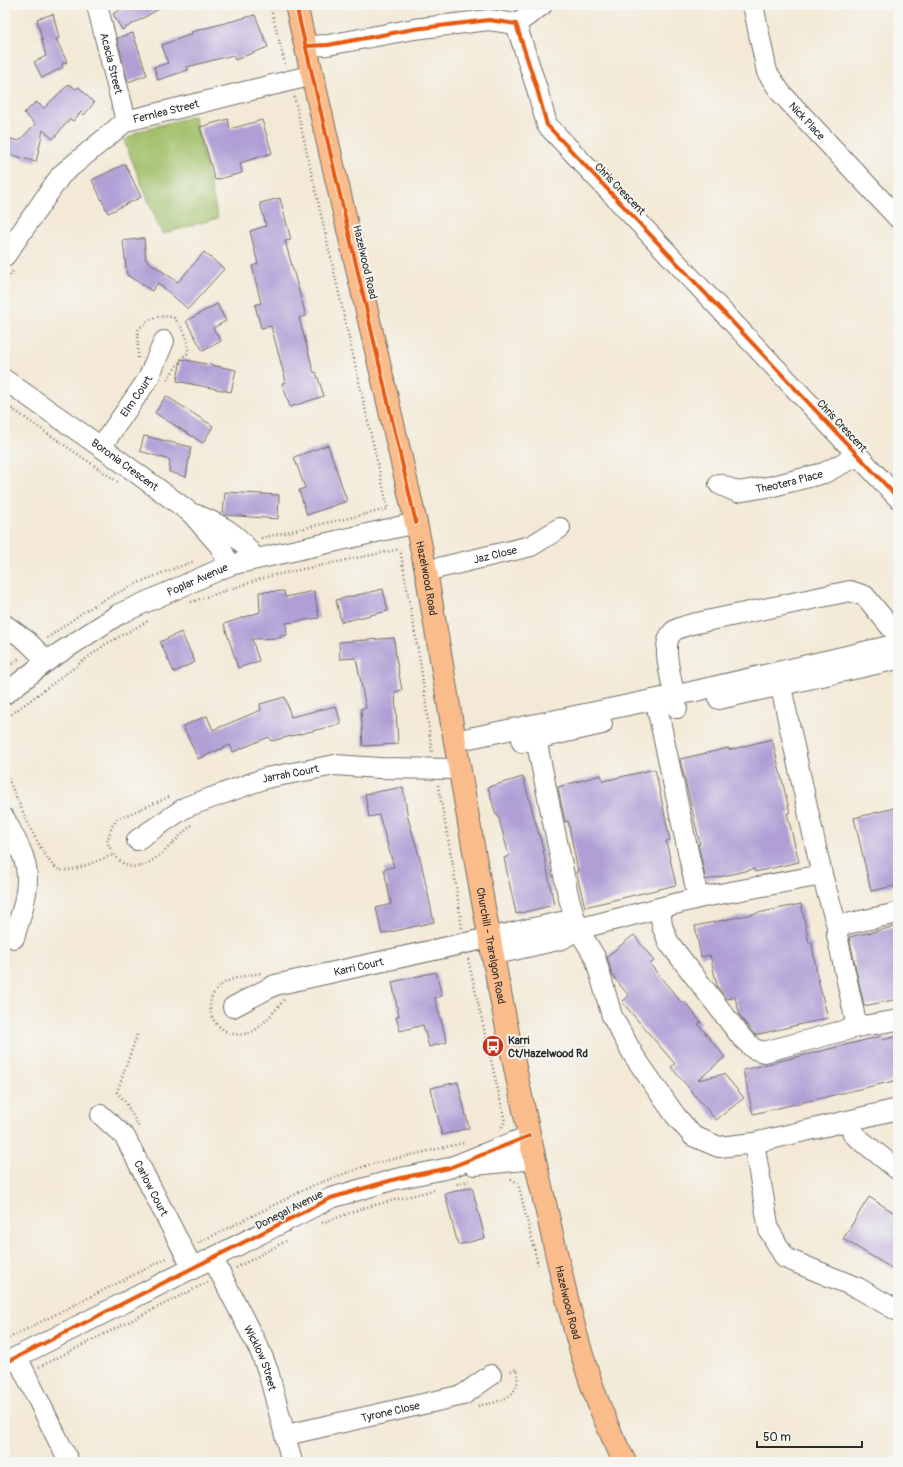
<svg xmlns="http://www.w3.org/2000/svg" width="903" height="1467" viewBox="0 0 903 1467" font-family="Pangolin,sans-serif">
	<rect width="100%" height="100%" fill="#f6f6f2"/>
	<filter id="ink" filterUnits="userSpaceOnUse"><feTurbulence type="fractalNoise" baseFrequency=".025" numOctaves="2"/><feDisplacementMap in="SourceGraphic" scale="8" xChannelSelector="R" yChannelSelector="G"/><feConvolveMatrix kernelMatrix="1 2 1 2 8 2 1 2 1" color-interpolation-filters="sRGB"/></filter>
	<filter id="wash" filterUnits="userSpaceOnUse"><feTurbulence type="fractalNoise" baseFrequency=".012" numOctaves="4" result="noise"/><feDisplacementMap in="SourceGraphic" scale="16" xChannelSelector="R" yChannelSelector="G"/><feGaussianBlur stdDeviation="0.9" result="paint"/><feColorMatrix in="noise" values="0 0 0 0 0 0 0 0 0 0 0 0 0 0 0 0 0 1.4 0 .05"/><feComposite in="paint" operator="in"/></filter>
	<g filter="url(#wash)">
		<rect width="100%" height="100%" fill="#f3e9d6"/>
		<path fill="#a1c069" stroke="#66764a" d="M194,116L218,218L162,234L124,141L139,131Z"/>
		<g id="blocks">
			<g fill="#af9fd5">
				<path d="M128,5H166L122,30L113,14Z"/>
				<path d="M53,14L59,38L56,39L67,62L62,64L63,67L42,78L34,62L46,56L37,19Z"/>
				<path d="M255,15L268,47L235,60L233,55L187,67L188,70L158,80L154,67L168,63L162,45L192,34L191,32Z"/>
				<path d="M133,33L147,75L128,82L117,38Z"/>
				<path d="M69,84L76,89L79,87L94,103L84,115L81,112L73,121L70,119L53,139L43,130L36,162L5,153L11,139L19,141L35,124L24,113L36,102L44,108Z"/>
				<path d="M228,119L230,129L262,120L272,153L240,163L242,173L215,180L200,127Z"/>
				<path d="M125,164L141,197L108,213L92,180Z"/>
				<path d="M280,198L291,240L285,241L306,316L299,318L314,373L316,372L324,396L290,407L282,383L286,382L271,326L261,328L255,305L261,303L252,266L258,264L250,231L266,226L260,203Z"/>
				<path d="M144,238L146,260L178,282L204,252L224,269L188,309L158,283L152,291L127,275L123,241Z"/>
				<path d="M217,304L226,321L213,328L221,341L203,351L186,321Z"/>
				<path d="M181,359L236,370L231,392L177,381Z"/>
				<path d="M166,396L213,426L203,443L155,413Z"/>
				<path d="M144,436L191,447L186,477L169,472L170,460L140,451Z"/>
				<path d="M328,445L347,501L307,515L299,490L305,488L294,457Z"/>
				<path d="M225,492L279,495L278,519L225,515L223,514Z"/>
				<path d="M383,589L388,611L341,622L336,600Z"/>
				<path d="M284,591L285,597L314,591L319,618L286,623L287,635L280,636L281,638L252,639L259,661L238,668L224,624L260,612L259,592Z"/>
				<path d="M181,632L195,662L174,672L160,642Z"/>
				<path d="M394,638L396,658L402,690L395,692L398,744L363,746L361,708H366L356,658L340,659L339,642Z"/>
				<path d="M285,697L291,717L336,706L341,724L271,741L269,737L233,752L230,745L198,759L183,726L207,716L213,730L261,710L260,704Z"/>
				<path d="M772,739L790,813H787L799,862L755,872L754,869L706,880L698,844H700L680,759L729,748V750Z"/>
				<path d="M655,769L670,840L666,841L676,885L585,907L576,872L578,871L568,821L565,822L558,787L601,775L603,781Z"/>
				<path d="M523,777L543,849L554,905L516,914L504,858L509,856L498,815H496L488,787Z"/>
				<path d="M403,787L408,818L421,862L434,922L382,934L376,908L391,904L384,869L394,867L379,815L369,817L365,794Z"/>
				<path d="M898,807V885L871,891L854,818Z"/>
				<path d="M801,904L809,943H812L817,975L828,1018L755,1035L740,1016L735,997L727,999L717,986L710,955L701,957L695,926Z"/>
				<path d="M898,926V999L864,1006L849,937Z"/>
				<path d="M634,935L654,961L650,964L681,1002L684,1001L701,1022L698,1024L725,1057L698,1080L724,1074L744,1098L716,1120L671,1067L675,1064L622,1002L629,996L612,975L607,956Z"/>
				<path d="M436,972L442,996L435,998L447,1042L429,1047L423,1025L400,1031L396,1017L399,1016L392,982Z"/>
				<path d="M882,1036L883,1040L898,1036V1080L753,1114L743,1070Z"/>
				<path d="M458,1082L469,1128L442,1135L431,1088Z"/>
				<path d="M472,1187L485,1238L458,1245L445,1194Z"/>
				<path d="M869,1197L898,1215V1272L843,1239Z"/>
			</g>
		</g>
	</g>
	<g filter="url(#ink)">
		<use href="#blocks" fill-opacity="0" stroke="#716e67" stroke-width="1"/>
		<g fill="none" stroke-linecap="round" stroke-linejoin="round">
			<g stroke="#716e67" stroke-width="22">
				<g id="minor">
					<path id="s1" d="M97,5L126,121"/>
					<path id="s2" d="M753,5L767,72L781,93L898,218"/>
					<path d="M516,24L542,5"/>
					<path d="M306,46L328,45L414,29L489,20L516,24L537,89L547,125L898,498"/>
					<path id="s3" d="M5,256L61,175L126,121L313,75"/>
					<path id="s4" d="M5,380L101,447L191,513L219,545L230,565"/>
					<path id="s5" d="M101,447L148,379L164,341"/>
					<path id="s6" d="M719,484L737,492L773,486L824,473L857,456"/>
					<path d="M197,515C222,525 240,535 255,559"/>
					<path id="s7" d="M426,571L531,546L560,528"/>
					<path d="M5,625L27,641L47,661"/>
					<path d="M781,687L822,875L837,926V935L857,1027"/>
					<path id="s8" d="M5,694L47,661L119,614L230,565L416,523"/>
					<path d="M719,699L898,659"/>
					<path d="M677,708C675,691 659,646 672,633C676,628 686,626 692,624L850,591L865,596L898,636"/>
					<path d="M658,712L698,898"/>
					<path d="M536,739L568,895L578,929L595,957L612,1016L634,1056L675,1115L693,1136L719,1147L754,1143L898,1109"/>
					<path d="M455,741L691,692L898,644"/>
					<path d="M522,742L602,724"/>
					<path d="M5,819C11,831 18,843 23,856C33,883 22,911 14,938"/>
					<path id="s9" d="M137,840L186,807L266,778L335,765L379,768L458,769"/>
					<path d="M660,908L662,926L669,943L742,1038L754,1049L764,1052L857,1027L898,1020"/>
					<path d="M837,926L898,913"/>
					<path d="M492,955L562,939L578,929L698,898L822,875"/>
					<path id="s10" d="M233,1007L275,985L561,922L578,929"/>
					<path id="s11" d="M101,1115L125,1137L193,1269"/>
					<path d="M850,1121L853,1134L898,1170"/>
					<path d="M754,1143L769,1230L785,1258L858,1288L898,1311"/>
					<path d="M474,1165L534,1159"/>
					<path id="s12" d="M213,1259L261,1353L268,1371L292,1462"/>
					<path d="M17,1357L69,1462"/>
					<path d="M5,1363L331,1198L396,1179L449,1168L529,1136"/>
					<path id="s13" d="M286,1435L463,1395L491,1375"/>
				</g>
			</g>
			<g stroke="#716e67" stroke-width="24">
				<g id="major">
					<path id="s14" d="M296,5L416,523L426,571C462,781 495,992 544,1199C565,1289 581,1380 625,1462"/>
				</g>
			</g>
			<g stroke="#716e67" stroke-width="2.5" stroke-dasharray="1 3" stroke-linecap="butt">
				<path d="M270,5L285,64"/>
				<path d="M5,282L13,271"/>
				<path d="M138,358V330C149,318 157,315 173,317C183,328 189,337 188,353L183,357L167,380"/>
				<path d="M5,404L118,482"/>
				<path d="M261,538L388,509L294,96"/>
				<path d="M191,602L270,576L400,549L421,667L432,753"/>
				<path d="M47,638C60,629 72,620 85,611C119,590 157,574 195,561"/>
				<path d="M5,669L21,657"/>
				<path d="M5,719L106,644L148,621"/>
				<path d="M5,771C13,788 43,866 60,870C73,873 100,859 113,855"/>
				<path d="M438,785L453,865L462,928"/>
				<path d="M169,797L117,819L112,826L107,842C133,897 166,847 193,824"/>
				<path d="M468,959L505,1121L500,1130"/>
				<path d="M260,973C247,976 231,977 220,986C196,1007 219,1042 249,1033C260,1030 276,1009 284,1000"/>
				<path d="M137,1035L117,1092L126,1103L139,1127"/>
				<path d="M511,1179L518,1183L538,1265"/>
				<path d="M457,1184L469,1181"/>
				<path d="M322,1223L367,1207L434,1190"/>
				<path d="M198,1243L314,1185L368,1165L463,1143"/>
				<path d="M236,1268L286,1241"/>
				<path d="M5,1340L169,1257"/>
				<path d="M39,1367L208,1282"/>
				<path d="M5,1385L9,1383L11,1385"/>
				<path d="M478,1406C500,1401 522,1399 517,1369L511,1371"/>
			</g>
			<use href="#minor" stroke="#fff" stroke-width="20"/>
			<use href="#major" stroke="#fabc8b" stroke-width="22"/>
			<g stroke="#f6f6f2" stroke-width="6">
				<g id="cycleway">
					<path d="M296,5L416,523"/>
					<path d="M306,46L328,45L414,29L489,20L516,24L537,89L547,125L898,498"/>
					<path d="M5,1363L331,1198L396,1179L449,1168L529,1136"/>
				</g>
			</g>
			<use href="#cycleway" stroke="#e8590c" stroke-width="4"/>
		</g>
	</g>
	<defs>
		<g id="bus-disc" transform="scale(1.15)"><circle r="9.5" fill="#c8321e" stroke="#f6f6f2"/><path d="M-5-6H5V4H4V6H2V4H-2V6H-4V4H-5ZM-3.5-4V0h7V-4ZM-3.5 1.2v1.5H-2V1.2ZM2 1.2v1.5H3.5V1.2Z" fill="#fff"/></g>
	</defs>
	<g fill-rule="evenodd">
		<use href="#bus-disc" x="493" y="1046"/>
	</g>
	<g text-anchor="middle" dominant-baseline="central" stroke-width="4" stroke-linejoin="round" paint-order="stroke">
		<g font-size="11" fill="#2b2b2b" stroke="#f6f6f2">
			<text stroke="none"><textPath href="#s1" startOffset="60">Acacia Street</textPath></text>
			<text stroke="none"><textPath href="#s3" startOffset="224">Fernlea Street</textPath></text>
			<text stroke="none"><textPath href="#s2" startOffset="132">Nick Place</textPath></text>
			<text transform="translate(620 189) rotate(46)">Chris Crescent</text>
			<text transform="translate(365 262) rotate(77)">Hazelwood Road</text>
			<text stroke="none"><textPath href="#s5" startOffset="62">Elm Court</textPath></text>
			<text transform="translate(842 426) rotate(47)">Chris Crescent</text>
			<text stroke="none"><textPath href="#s4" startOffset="147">Boronia Crescent</textPath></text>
			<text stroke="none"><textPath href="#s6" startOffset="73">Theotera Place</textPath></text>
			<text stroke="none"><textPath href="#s7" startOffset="71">Jaz Close</textPath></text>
			<text stroke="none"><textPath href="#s14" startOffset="588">Hazelwood Road</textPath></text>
			<text stroke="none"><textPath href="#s8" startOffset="225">Poplar Avenue</textPath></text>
			<text stroke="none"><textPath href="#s9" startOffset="169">Jarrah Court</textPath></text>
			<text stroke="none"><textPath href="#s14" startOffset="961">Churchill - Traralgon Road</textPath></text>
			<text stroke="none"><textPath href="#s10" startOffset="133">Karri Court</textPath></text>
			<text stroke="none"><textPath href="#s11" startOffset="90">Carlow Court</textPath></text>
			<text transform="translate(289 1210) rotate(-27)">Donegal Avenue</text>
			<text stroke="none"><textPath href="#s14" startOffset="1326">Hazelwood Road</textPath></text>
			<text stroke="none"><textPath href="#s12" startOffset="110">Wicklow Street</textPath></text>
			<text stroke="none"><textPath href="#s13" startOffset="107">Tyrone Close</textPath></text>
		</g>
		<g font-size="11" font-weight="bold" fill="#2b2b2b" stroke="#f6f6f2" text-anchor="start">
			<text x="508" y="1040">Karri<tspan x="508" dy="13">Ct/Hazelwood Rd</tspan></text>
		</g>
	</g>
	<rect width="903" height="1467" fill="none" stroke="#f6f6f2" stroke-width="20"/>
	<path d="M757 1441v6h105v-6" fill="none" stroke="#2b2b2b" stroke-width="2"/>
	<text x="763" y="1441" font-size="12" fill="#2b2b2b" stroke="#f6f6f2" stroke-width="3" paint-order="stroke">50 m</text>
</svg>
